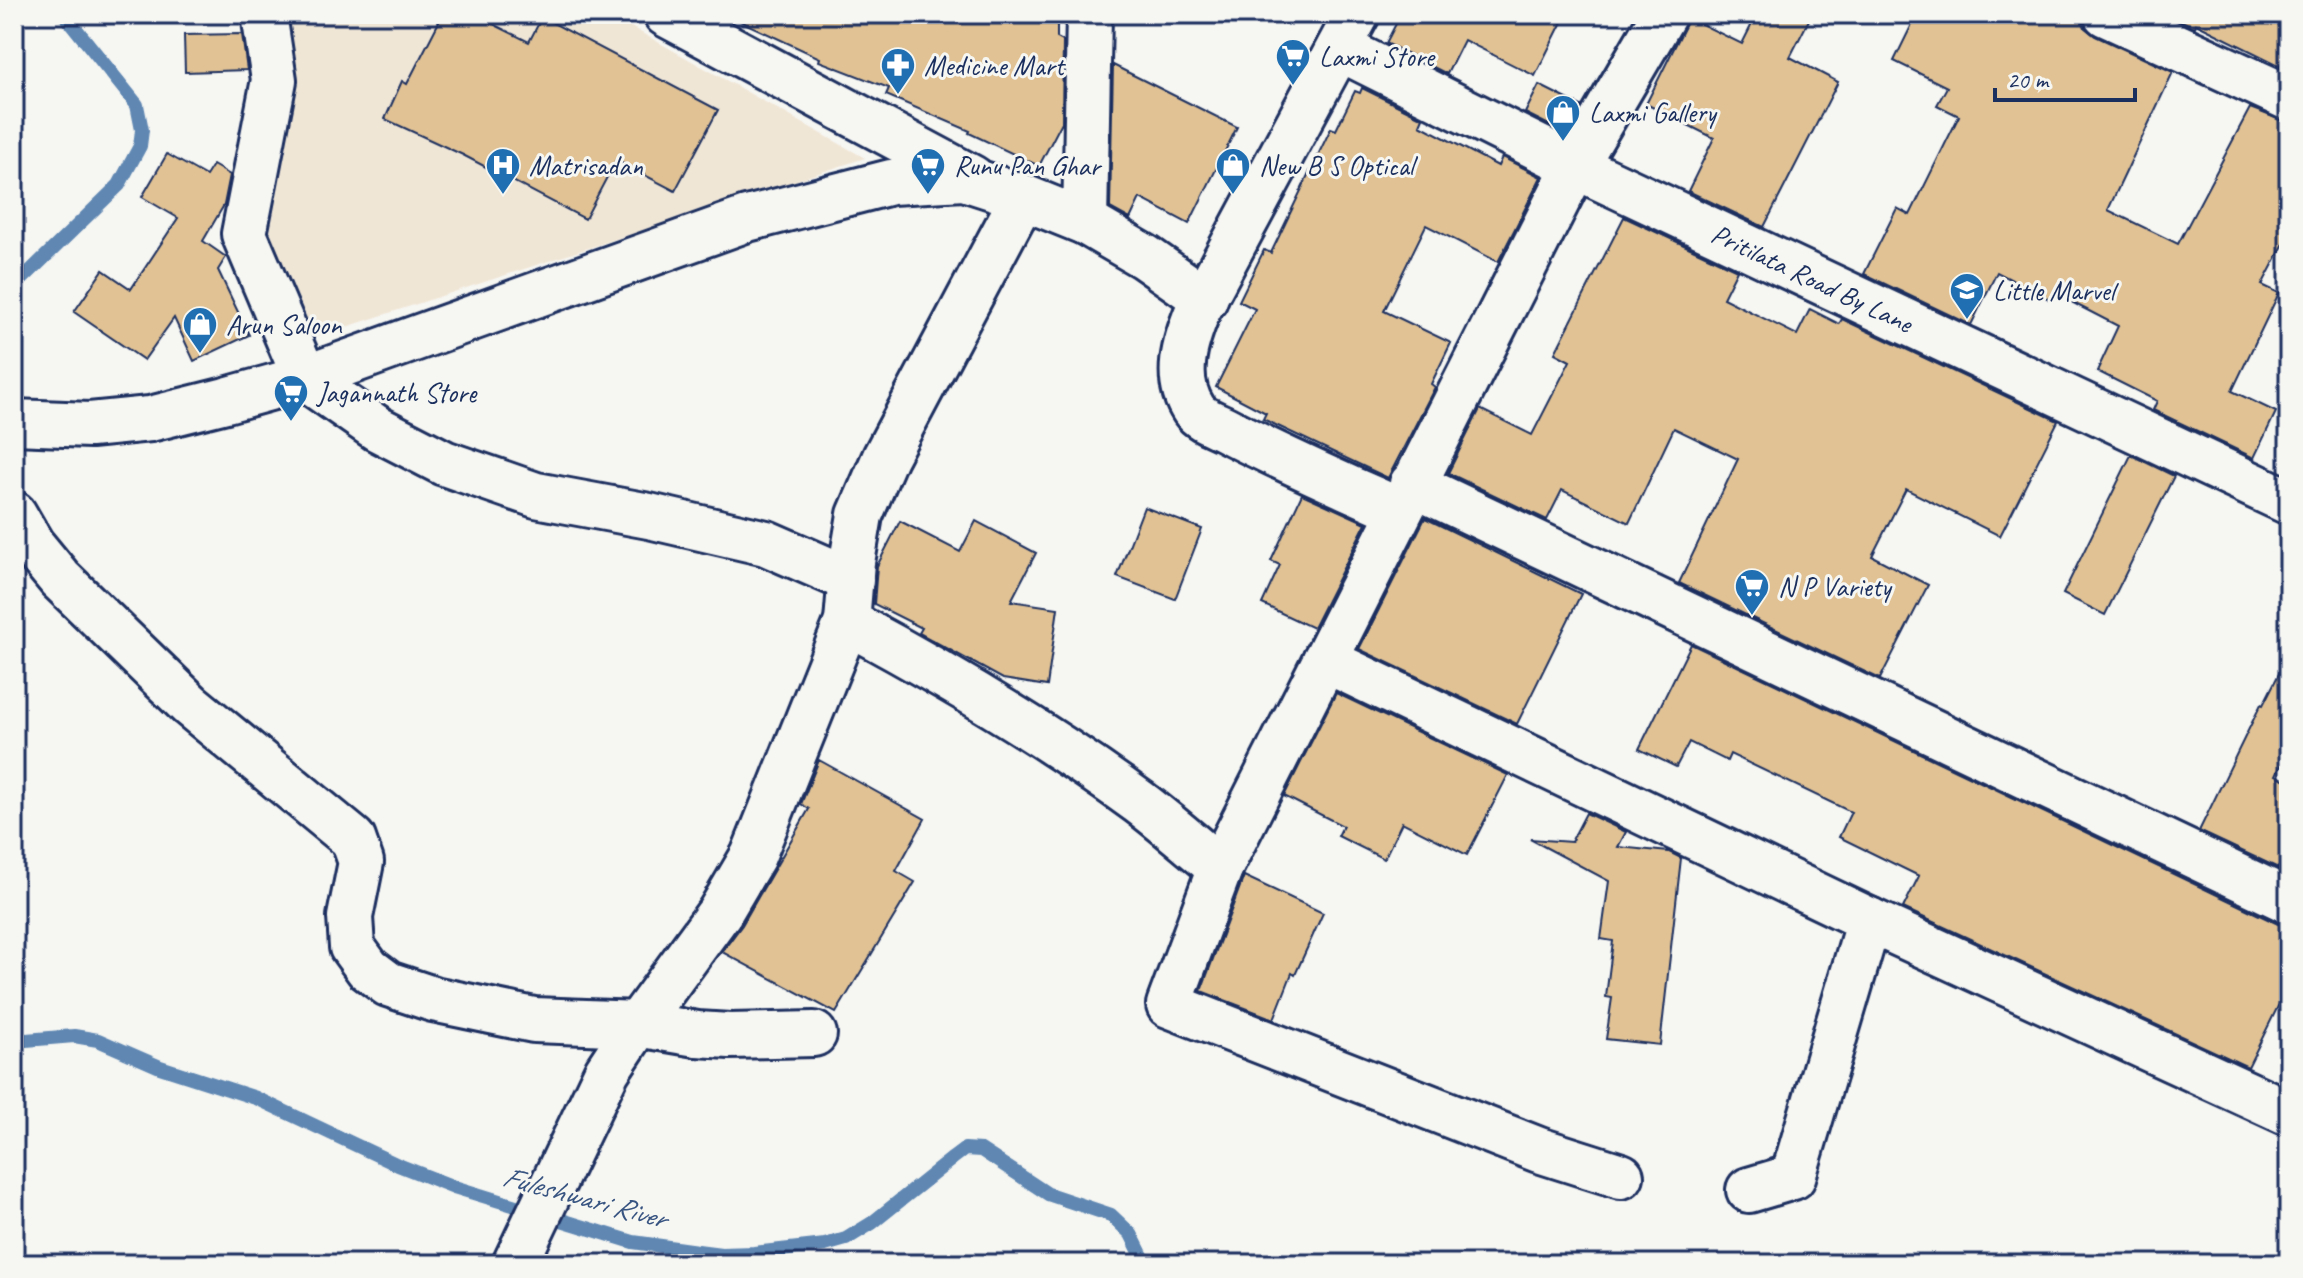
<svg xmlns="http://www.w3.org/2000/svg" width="2303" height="1278" viewBox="0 0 2303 1278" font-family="Caveat,sans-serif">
	<rect width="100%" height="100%" fill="#f6f6f2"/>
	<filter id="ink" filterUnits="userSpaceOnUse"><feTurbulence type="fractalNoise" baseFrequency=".0125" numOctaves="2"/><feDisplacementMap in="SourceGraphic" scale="16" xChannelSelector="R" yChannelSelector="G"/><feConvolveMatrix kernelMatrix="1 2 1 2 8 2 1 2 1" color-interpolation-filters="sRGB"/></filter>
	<g filter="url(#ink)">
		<path fill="#f0e6d6" d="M270,14H608L865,158L300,342L251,234Z"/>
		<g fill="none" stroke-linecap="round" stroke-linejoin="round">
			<g stroke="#5f87b2" stroke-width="14">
				<path d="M14,287L119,185L140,146L142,130L137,105L64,14"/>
				<path d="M14,1041L74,1036L98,1040L160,1067L256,1098L398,1165L454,1187L633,1242L690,1250L721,1254L754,1253L825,1245L846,1239L872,1223L953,1158L965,1149L981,1150L1048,1194L1111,1215L1131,1234L1146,1264"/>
			</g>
		</g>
		<g fill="#e1c294" stroke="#1b2f5e" stroke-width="2">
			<path d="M443,14H473L529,42L542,17L718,110L675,191L616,160L585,219L463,155L385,119L402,81L407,84Z"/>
			<path d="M725,14H1057V38L1063,41L1062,122L1039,166L969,133L970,131L886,95L889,88L819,61L820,58Z"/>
			<path d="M1401,14H1566L1535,76L1464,40L1447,74L1386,43Z"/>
			<path d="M1757,14H1812L1790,57L1838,82L1764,227L1688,191L1714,138L1646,104L1689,18L1742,44Z"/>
			<path d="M1917,14H2081L2085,28L2095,36L2173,72L2108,210L2178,244L2250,108L2289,123V234L2262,285L2279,293L2232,391L2276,412L2254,458L2153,410L2157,401L2097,371L2118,326L2054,293L2051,300L1997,272L1971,325L1864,274L1897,208L1910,215L1959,116L1937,105L1947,87L1894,61Z"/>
			<path d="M2166,14H2289V70L2196,24L2195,27Z"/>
			<path d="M242,34L247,70L185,72L184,35Z"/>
			<path d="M1113,65L1237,127L1189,224L1140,198L1130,219L1110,208Z"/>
			<path d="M1539,85L1581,106L1565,133L1525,113Z"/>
			<path d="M1362,88L1423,118L1420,125L1498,166L1502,157L1541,177L1498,262L1426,225L1384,311L1451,343L1431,384L1435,387L1388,478L1263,419L1266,413L1216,387L1255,309L1239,301L1264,250L1271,253L1331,128L1336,130L1355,91L1360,93Z"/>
			<path d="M167,154L206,176L213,165L230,175L224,205L203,241L226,257L218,270L249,335L194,361L174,318L144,360L74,312L103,270L131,289L178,218L142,197Z"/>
			<path d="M1624,217L1737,270L1723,298L1797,335L1810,309L1839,324L1842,319L2058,421L2000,536L1906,489L1872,556L1928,585L1880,679L1679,583L1738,459L1674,428L1629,523L1562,490L1547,520L1448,473L1480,409L1532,435L1570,361L1555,353Z"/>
			<path d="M2131,455L2174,476L2105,615L2063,594Z"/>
			<path d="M1302,494L1366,523L1313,628L1262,604L1280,565L1271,561Z"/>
			<path d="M1144,507L1202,529L1175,599L1117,577Z"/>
			<path d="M1425,518L1581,594L1517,724L1359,649Z"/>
			<path d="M900,521L960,552L976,521L1036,553L1011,601L1058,608L1047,686L1003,679L919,633L922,628L874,604L877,566Z"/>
			<path d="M1691,644L2278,924L2289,926V984L2248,1067L1903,908L1919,876L1839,837L1851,812L1730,754L1727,761L1689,742L1676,767L1639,749Z"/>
			<path d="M2289,654V749L2276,775L2289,782V873L2199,831L2261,704L2263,705Z"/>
			<path d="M1336,693L1508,775L1467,855L1402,822L1384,859L1338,836L1343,826L1284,796Z"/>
			<path d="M819,760L925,819L896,871L915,882L836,1013L722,952L742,925L809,809L801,804Z"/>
			<path d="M1586,813L1626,832L1618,847L1669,852L1681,858L1660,1045L1606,1039L1612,998L1606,997L1613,941L1601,939L1609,881L1530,839L1571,842Z"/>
			<path d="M1244,876L1323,913L1295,975L1292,973L1274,1019L1201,991Z"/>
		</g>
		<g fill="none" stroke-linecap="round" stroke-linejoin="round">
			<g stroke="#1b2f5e" stroke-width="50">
				<g id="minor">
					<path d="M264,14L274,80L244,234L305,378L378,429L444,463L536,495L649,516L766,543L851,580"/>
					<path d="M666,14L972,178"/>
					<path d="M1357,14L1198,310C1185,342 1173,379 1194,410C1200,419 1215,424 1225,429C1282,459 1340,484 1398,510"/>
					<path d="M2106,14L2289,98"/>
					<path id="s1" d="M1339,48L1575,166L2289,502"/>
					<path d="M1085,222L1089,14"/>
					<path d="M14,422L90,425L150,419L226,400L305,378L747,219L891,182L964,178L1023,197L1085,222L1145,257L1205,299"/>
					<path d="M1412,484L2289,901"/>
					<path d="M14,514L32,545L60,579L190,705L353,839L361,862L350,917L352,947L368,969L388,984L433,999L534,1020L638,1024L697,1034L730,1036L814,1034"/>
					<path d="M847,622C948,676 1046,734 1139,802C1167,823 1193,846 1220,868"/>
					<path d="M1325,660L1869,920L2289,1113"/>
					<path d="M1621,1176L1539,1150L1169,1005L1220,868L1575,166L1664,14"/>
					<path d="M1749,1190L1793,1177L1869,920"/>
					<path d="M515,1264L607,1071L638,1024L720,912L753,856L847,622L852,562L860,515L885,457L1023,197"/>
				</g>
			</g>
			<use href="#minor" stroke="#f6f6f2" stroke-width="44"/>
		</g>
	</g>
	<defs>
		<g id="supermarket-pin" transform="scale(1.8)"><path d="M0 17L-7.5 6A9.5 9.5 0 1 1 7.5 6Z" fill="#1f6fb2" stroke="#f6f6f2"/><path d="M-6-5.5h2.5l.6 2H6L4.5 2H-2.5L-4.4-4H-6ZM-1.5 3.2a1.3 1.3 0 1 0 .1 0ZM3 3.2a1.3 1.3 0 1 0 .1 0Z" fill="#fff"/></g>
		<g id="pharmacy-pin" transform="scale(1.8)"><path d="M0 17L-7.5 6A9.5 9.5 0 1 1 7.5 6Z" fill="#1f6fb2" stroke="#f6f6f2"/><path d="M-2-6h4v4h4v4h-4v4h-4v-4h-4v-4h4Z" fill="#fff"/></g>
		<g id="shop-pin" transform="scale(1.8)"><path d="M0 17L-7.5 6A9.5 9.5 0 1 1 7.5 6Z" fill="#1f6fb2" stroke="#f6f6f2"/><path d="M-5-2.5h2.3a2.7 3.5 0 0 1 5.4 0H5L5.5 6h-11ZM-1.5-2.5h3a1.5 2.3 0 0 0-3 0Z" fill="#fff"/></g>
		<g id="hospital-pin" transform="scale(1.8)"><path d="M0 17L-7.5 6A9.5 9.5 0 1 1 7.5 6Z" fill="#1f6fb2" stroke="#f6f6f2"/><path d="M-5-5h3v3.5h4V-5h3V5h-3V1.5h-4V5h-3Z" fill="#fff"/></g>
		<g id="school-pin" transform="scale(1.8)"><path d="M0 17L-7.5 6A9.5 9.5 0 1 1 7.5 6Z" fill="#1f6fb2" stroke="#f6f6f2"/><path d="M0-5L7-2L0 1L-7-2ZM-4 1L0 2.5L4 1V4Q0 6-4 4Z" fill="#fff"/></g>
	</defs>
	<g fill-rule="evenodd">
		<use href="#supermarket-pin" x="1293" y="56"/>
		<use href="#pharmacy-pin" x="898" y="65"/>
		<use href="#shop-pin" x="1563" y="112"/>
		<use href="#hospital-pin" x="503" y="165"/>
		<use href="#supermarket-pin" x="928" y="165"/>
		<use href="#shop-pin" x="1233" y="165"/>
		<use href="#school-pin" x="1967" y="290"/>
		<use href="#shop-pin" x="200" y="324"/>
		<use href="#supermarket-pin" x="291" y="392"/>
		<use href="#supermarket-pin" x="1752" y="586"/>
	</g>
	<g text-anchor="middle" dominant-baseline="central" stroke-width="6" stroke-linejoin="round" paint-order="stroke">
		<g font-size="28" fill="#1b2f5e" stroke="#f6f6f2" text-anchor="start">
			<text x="1319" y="56">Laxmi Store</text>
			<text x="924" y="65">Medicine Mart</text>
			<text x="1589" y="112">Laxmi Gallery</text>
			<text x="529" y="165">Matrisadan</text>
			<text x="954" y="165">Runu Pan Ghar</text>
			<text x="1259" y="165">New B S Optical</text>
			<text x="1993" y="290">Little Marvel</text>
			<text x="226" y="324">Arun Saloon</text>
			<text x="317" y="392">Jagannath Store</text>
			<text x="1778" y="586">N P Variety</text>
		</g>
		<g font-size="28" fill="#1b2f5e" stroke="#f6f6f2">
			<text stroke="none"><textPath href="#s1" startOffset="526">Pritilata Road By Lane</textPath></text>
		</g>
		<g font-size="30" font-style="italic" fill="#385481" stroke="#f6f6f2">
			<text transform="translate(584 1197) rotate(15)">Fuleshwari River</text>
		</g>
	</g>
	<rect width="2303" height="1278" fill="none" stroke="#f6f6f2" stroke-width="48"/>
	<rect x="24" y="24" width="2255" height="1230" fill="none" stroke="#1b2f5e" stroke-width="3" filter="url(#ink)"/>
	<path d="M1995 88v12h140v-12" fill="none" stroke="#1b2f5e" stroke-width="4"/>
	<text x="2007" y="88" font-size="24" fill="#1b2f5e" stroke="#f6f6f2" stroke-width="6" paint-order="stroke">20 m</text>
</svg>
